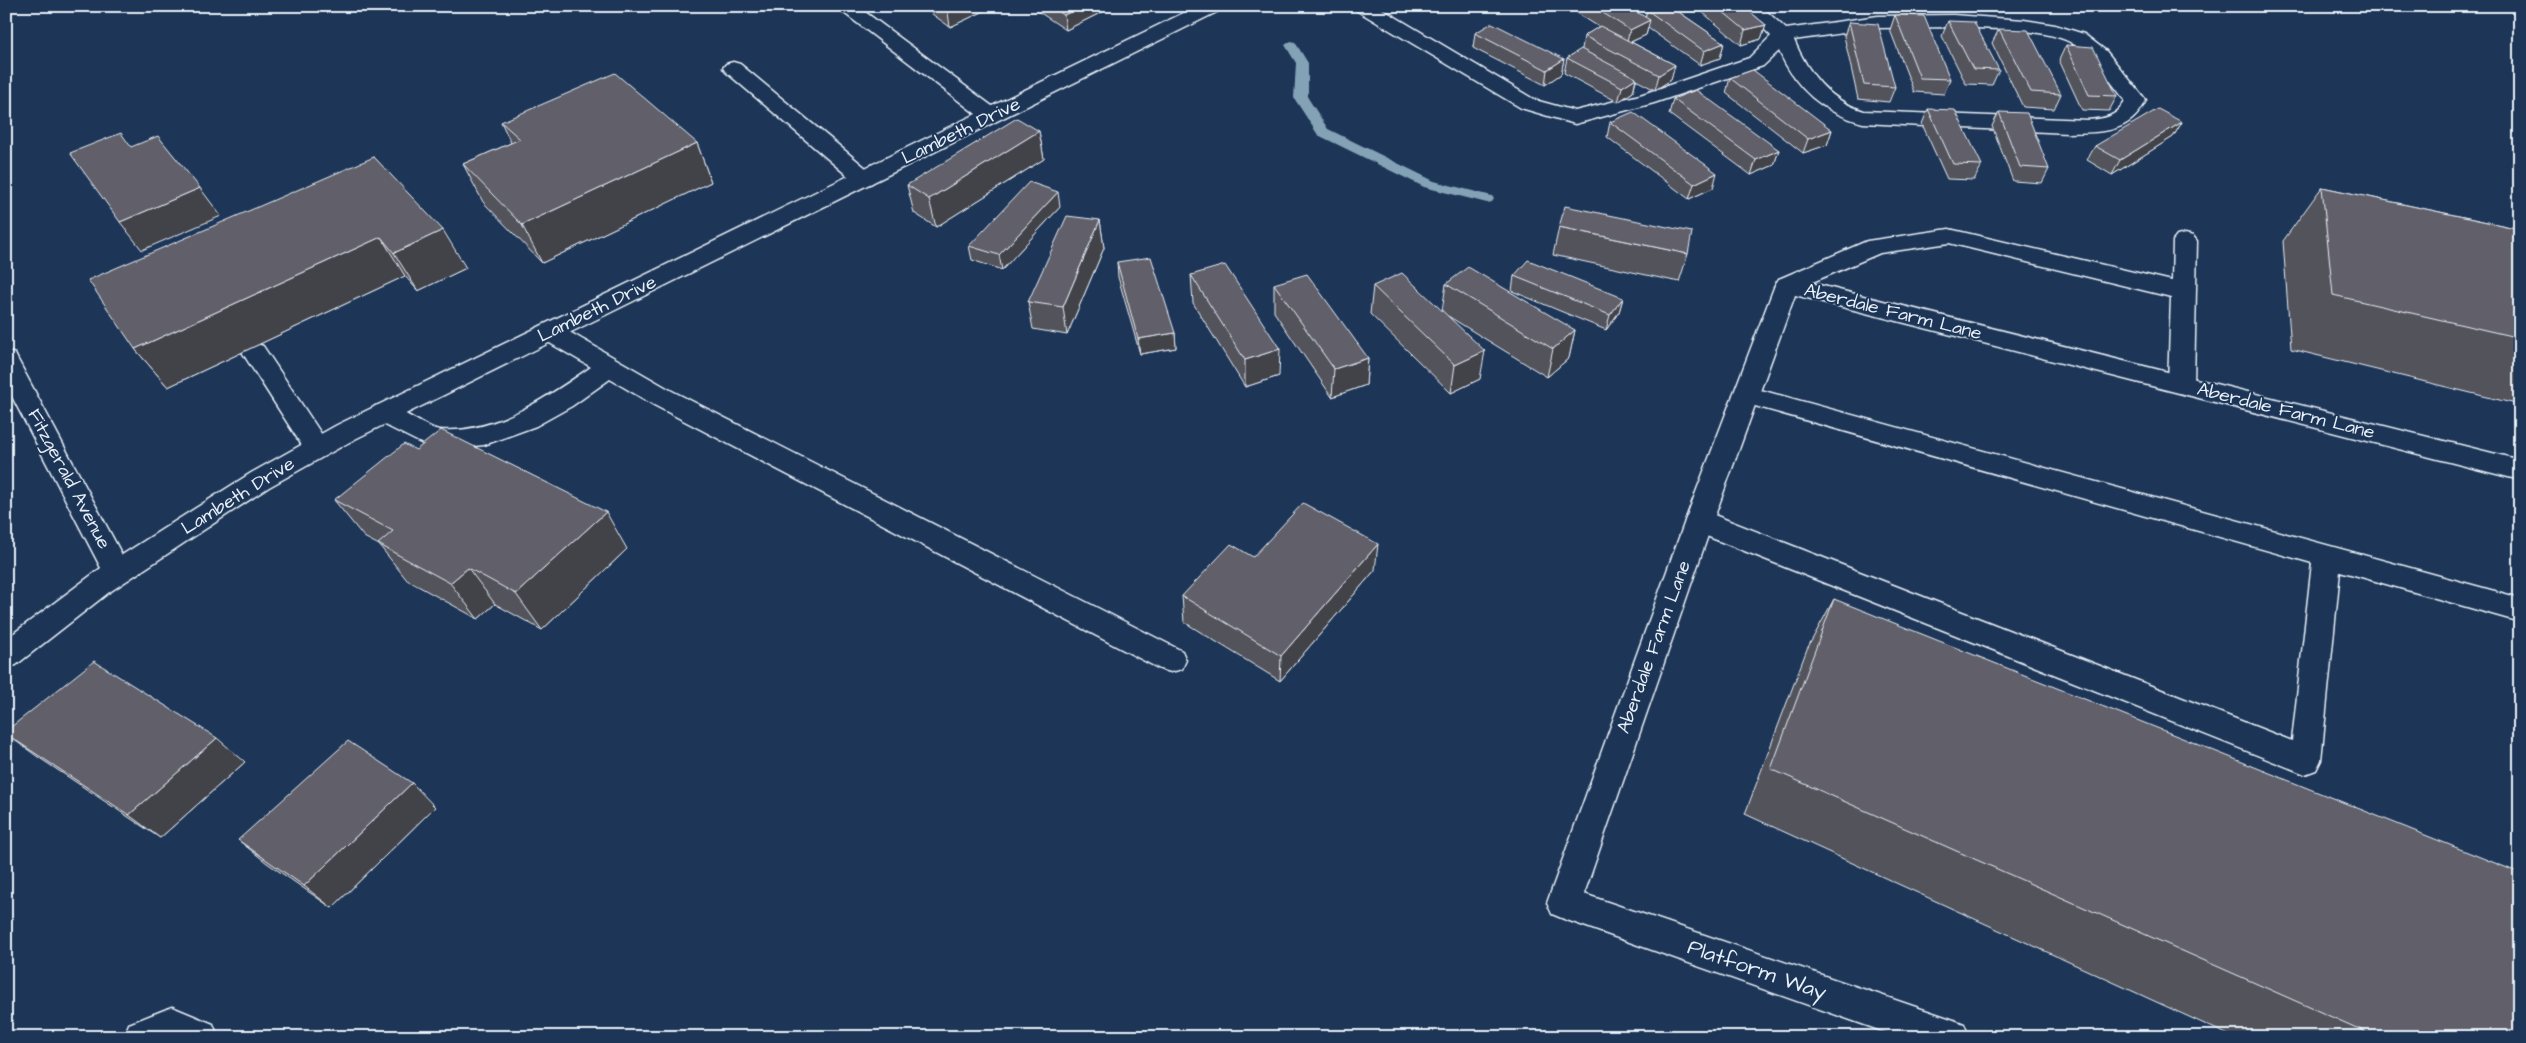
<svg xmlns="http://www.w3.org/2000/svg" width="2526" height="1043" viewBox="0 0 2526 1043" font-family="'Architects Daughter',sans-serif">
	<rect width="100%" height="100%" fill="#1d3557"/>
	<filter id="ink" filterUnits="userSpaceOnUse"><feTurbulence type="fractalNoise" baseFrequency=".02" numOctaves="2"/><feDisplacementMap in="SourceGraphic" scale="10" xChannelSelector="R" yChannelSelector="G"/><feConvolveMatrix kernelMatrix="1 2 1 2 8 2 1 2 1" color-interpolation-filters="sRGB"/></filter>
	<g filter="url(#ink)">
		<g fill="none" stroke-linecap="round" stroke-linejoin="round">
			<path fill="#84a2b5" fill-rule="evenodd" d="M1291,41L1295,42L1308,63V98L1328,129L1434,181L1492,196L1494,199L1492,202L1487,203L1424,187L1318,135L1294,98L1296,63L1285,45Z"/>
			<g stroke="#e8f1f8" stroke-width="3">
				<g id="service">
					<path d="M1354,6H1377L1535,100L1575,111L1640,95L1749,58L1771,36L1741,6H1761L1786,29L1878,16L1953,15L2024,20L2055,25L2084,34L2106,51L2146,100C2131,134 2101,132 2068,133L1863,123C1823,113 1795,88 1779,51L1763,66L1654,103L1575,124L1521,108L1356,10ZM1953,27C1984,29 2044,28 2070,42C2093,55 2109,80 2125,100C2118,117 2104,119 2088,120L1864,111C1828,100 1808,73 1794,40L1878,28Z"/>
					<path d="M733,62L740,64L872,173L875,178L872,183L864,185L856,183L726,72L723,68L726,64Z"/>
					<path d="M1949,229L2172,281L2173,241L2177,236L2185,234L2193,236L2197,241L2194,384L2190,390L2181,393L2172,390L2168,384L2171,297L1949,243L1880,253L1787,293L1779,291L1775,285L1779,279L1867,241Z"/>
					<path d="M550,324L559,326L672,391L1182,651L1186,660L1182,669L1171,672L1160,669L654,405L610,379L572,406L536,426L484,445L435,450L375,420L371,413L375,406L384,404C400,408 427,429 440,430C495,434 548,397 591,367L541,338L538,332L541,326Z"/>
					<path d="M254,343L263,346L326,441L330,448L326,455L317,458L308,455L242,352L245,346Z"/>
					<path d="M1746,386L2520,598V622L2340,571L2321,760L2316,770L2305,774L1689,529L1685,521L1689,513L1699,510L1709,513L2292,741L2312,563L1737,401L1733,395L1737,389Z"/>
					<path d="M172,1007L213,1024L218,1037H124L129,1024Z"/>
				</g>
			</g>
			<g stroke="#e8f1f8" stroke-width="3">
				<g id="minor">
					<path d="M835,6H857L992,106L1198,6H1223L1221,10L355,439L269,487L108,593L16,665L6,668V639L101,568L6,385V351L15,354L18,360L122,555L251,473L337,425L976,114Z"/>
					<path d="M1787,277L2520,460V480L1795,295L1713,521L1584,894L1951,1019L1964,1024L1969,1037H1899L1564,919L1552,914L1547,903L1685,521L1775,285L1779,279Z"/>
				</g>
			</g>
			<use href="#service" fill="#1d3557" fill-rule="evenodd"/>
			<use href="#minor" fill="#1d3557" fill-rule="evenodd"/>
		</g>
		<g fill="#53525b" stroke="#e8f1f8">
			<path d="M921,6H995L950,27Z"/>
			<path d="M1032,6H1114L1066,30L1033,8Z"/>
			<path d="M1566,6H1627L1645,18L1647,10L1651,9L1647,6H1670L1724,43L1720,58L1700,65L1648,28L1646,35L1631,42L1675,65L1671,80L1655,90L1636,80L1633,92L1618,102L1564,73L1567,58L1582,49L1584,36L1599,27Z"/>
			<path d="M1695,6H1743L1766,25L1761,39L1741,45Z"/>
			<path d="M1895,15L1950,79L1944,94L1914,92L1890,30Z"/>
			<path d="M1948,21L1999,70L1992,85L1966,84L1942,36Z"/>
			<path d="M1849,22L1895,87L1889,102L1858,99L1844,36Z"/>
			<path d="M1999,29L2061,94L2054,109L2023,107L1992,43Z"/>
			<path d="M1475,33L1564,59L1561,74L1545,85L1473,48Z"/>
			<path d="M2066,45L2117,96L2109,111L2082,110L2059,60Z"/>
			<path d="M1730,78L1832,130L1827,145L1803,153L1726,93Z"/>
			<path d="M1673,99L1779,150L1774,165L1751,175L1669,114Z"/>
			<path d="M1928,109L1982,165L1974,180L1947,179L1922,124Z"/>
			<path d="M1999,112L2049,169L2042,183L2013,181L1992,126Z"/>
			<path d="M501,122L697,143L711,182L542,263L483,202L463,164L511,143Z"/>
			<path d="M1610,122L1713,188L1689,199L1607,137Z"/>
			<path d="M2182,122L2173,137L2112,175L2087,160L2095,146Z"/>
			<path d="M1039,131L1044,159L936,227L914,213L907,185Z"/>
			<path d="M374,157L466,268L418,291L405,276L168,387L135,349Z"/>
			<path d="M2322,187L2520,229V405L2291,349L2283,241Z"/>
			<path d="M1060,207L1002,270L972,260L969,246Z"/>
			<path d="M1100,220L1104,248L1067,335L1033,329L1028,302Z"/>
			<path d="M1559,227L1688,254L1679,282L1553,255Z"/>
			<path d="M1117,262L1175,333L1176,348L1140,354L1118,277Z"/>
			<path d="M1191,275L1279,376L1245,387L1193,303Z"/>
			<path d="M1514,276L1623,298L1619,312L1606,330L1512,291Z"/>
			<path d="M1274,284L1368,358L1366,385L1332,397L1274,312Z"/>
			<path d="M1446,284L1575,330L1569,358L1547,377L1448,316L1480,379L1451,393L1370,314L1373,286L1442,311Z"/>
			<path d="M334,500L627,549L542,630L495,604L478,619L407,580L379,545L364,537Z"/>
			<path d="M1253,557L1375,570L1280,681L1184,622L1182,596Z"/>
			<path d="M1834,599L2520,1037H2233L1745,814L1807,649Z"/>
			<path d="M6,734L245,762L160,838L38,757Z"/>
			<path d="M435,807L332,908L267,863L238,840Z"/>
		</g>
		<g fill="#43424a" stroke="#e8f1f8">
			<path d="M960,6H995L950,27L948,12Z"/>
			<path d="M1083,6H1114L1066,30L1064,15Z"/>
			<path d="M1650,20L1646,35L1626,44L1630,30Z"/>
			<path d="M1766,25L1761,39L1741,45L1745,30Z"/>
			<path d="M1724,43L1720,58L1700,65L1704,51Z"/>
			<path d="M1564,59L1561,74L1545,85L1547,70Z"/>
			<path d="M1675,65L1671,80L1655,90L1659,75Z"/>
			<path d="M1636,78L1633,92L1618,102L1622,87Z"/>
			<path d="M2182,122L2173,137L2112,175L2120,160Z"/>
			<path d="M1832,130L1827,145L1803,153L1808,139Z"/>
			<path d="M1039,131L1044,159L936,227L929,199Z"/>
			<path d="M697,143L711,182L542,263L522,225Z"/>
			<path d="M1779,150L1774,165L1751,175L1756,160Z"/>
			<path d="M1717,173L1713,188L1689,199L1694,184Z"/>
			<path d="M200,188L221,216L142,250L120,222Z"/>
			<path d="M1058,192L1060,207L1002,270L999,255Z"/>
			<path d="M1100,220L1104,248L1067,335L1063,307Z"/>
			<path d="M443,230L466,268L418,291L394,253Z"/>
			<path d="M381,237L405,276L168,387L135,349Z"/>
			<path d="M1623,298L1619,312L1606,330L1610,315Z"/>
			<path d="M1575,330L1569,358L1547,377L1553,349Z"/>
			<path d="M1175,333L1176,348L1140,354L1138,339Z"/>
			<path d="M1280,349L1279,376L1245,387V360Z"/>
			<path d="M1485,351L1480,379L1451,393L1455,365Z"/>
			<path d="M1368,358L1366,385L1332,397L1334,369Z"/>
			<path d="M606,512L627,549L542,630L516,594Z"/>
			<path d="M1378,544L1375,570L1280,681L1281,656Z"/>
			<path d="M468,568L495,604L478,619L450,583Z"/>
			<path d="M217,738L245,762L160,838L129,815Z"/>
			<path d="M412,783L435,807L332,908L304,886Z"/>
		</g>
		<g fill="#605f6a" stroke="#e8f1f8">
			<path d="M939,6H960L948,12Z"/>
			<path d="M1050,6H1083L1064,15Z"/>
			<path d="M1592,6H1627L1650,20L1630,30Z"/>
			<path d="M1658,6H1670L1724,43L1704,51L1647,10Z"/>
			<path d="M1716,6H1743L1766,25L1745,30Z"/>
			<path d="M1895,15L1924,16L1950,79L1920,78Z"/>
			<path d="M1948,21L1974,22L1999,70L1973,69Z"/>
			<path d="M1849,22L1878,24L1895,87L1864,85Z"/>
			<path d="M1492,23L1564,59L1547,70L1475,33Z"/>
			<path d="M1600,26L1675,65L1659,75L1584,36Z"/>
			<path d="M1999,29L2028,30L2061,94L2031,92Z"/>
			<path d="M2066,45L2093,47L2117,96L2089,95Z"/>
			<path d="M1581,49L1636,78L1622,87L1567,58Z"/>
			<path d="M1753,70L1832,130L1808,139L1730,78Z"/>
			<path d="M615,73L697,143L522,225L463,164L520,139L501,122Z"/>
			<path d="M1696,90L1779,150L1756,160L1673,99Z"/>
			<path d="M1928,109L1955,110L1982,165L1953,164Z"/>
			<path d="M2158,109L2182,122L2120,160L2095,146Z"/>
			<path d="M1633,112L1717,173L1694,184L1610,122Z"/>
			<path d="M1999,112L2027,113L2049,169L2020,167Z"/>
			<path d="M1017,118L1039,131L929,199L907,185Z"/>
			<path d="M121,133L131,147L158,136L200,188L120,222L70,153Z"/>
			<path d="M374,157L443,230L394,253L381,237L135,349L88,280Z"/>
			<path d="M1029,182L1058,192L999,255L969,246Z"/>
			<path d="M2322,187L2520,229V338L2333,295Z"/>
			<path d="M1565,206L1692,232L1688,254L1559,227Z"/>
			<path d="M1067,216L1100,220L1063,307L1028,302Z"/>
			<path d="M1151,257L1175,333L1138,339L1117,262Z"/>
			<path d="M1528,260L1623,298L1610,315L1514,276Z"/>
			<path d="M1225,265L1280,349L1245,360L1191,275Z"/>
			<path d="M1468,267L1575,330L1553,349L1446,284Z"/>
			<path d="M1402,273L1485,351L1455,365L1373,286Z"/>
			<path d="M1307,274L1368,358L1334,369L1274,284Z"/>
			<path d="M441,430L606,512L516,594L468,568L450,583L378,544L393,531L334,500L404,444L416,450Z"/>
			<path d="M1303,503L1378,544L1281,656L1182,596L1231,544L1253,557Z"/>
			<path d="M1834,599L2520,873V1037H2377L1771,769Z"/>
			<path d="M94,661L217,738L129,815L6,734V731Z"/>
			<path d="M348,741L412,783L304,886L238,840Z"/>
		</g>
	</g>
	<g text-anchor="middle" dominant-baseline="central" stroke-width="4" stroke-linejoin="round" paint-order="stroke">
		<g font-size="19" fill="#e8f1f8" stroke="#1d3557">
			<text transform="translate(961 131) rotate(-26)">Lambeth Drive</text>
			<text transform="translate(597 309) rotate(-26)">Lambeth Drive</text>
			<text transform="translate(1893 312) rotate(14)">Aberdale Farm Lane</text>
			<text transform="translate(2286 411) rotate(14)">Aberdale Farm Lane</text>
			<text transform="translate(69 479) rotate(62)">Fitzgerald Avenue</text>
			<text transform="translate(238 496) rotate(-32)">Lambeth Drive</text>
			<text transform="translate(1654 647) rotate(-70)">Aberdale Farm Lane</text>
		</g>
		<g font-size="22" fill="#e8f1f8" stroke="#1d3557">
			<text transform="translate(1757 970) rotate(19)">Platform Way</text>
		</g>
	</g>
	<rect width="2526" height="1043" fill="none" stroke="#1d3557" stroke-width="25"/>
	<rect x="12" y="12" width="2501" height="1018" fill="none" stroke="#e8f1f8" stroke-width="2" filter="url(#ink)"/>
</svg>
